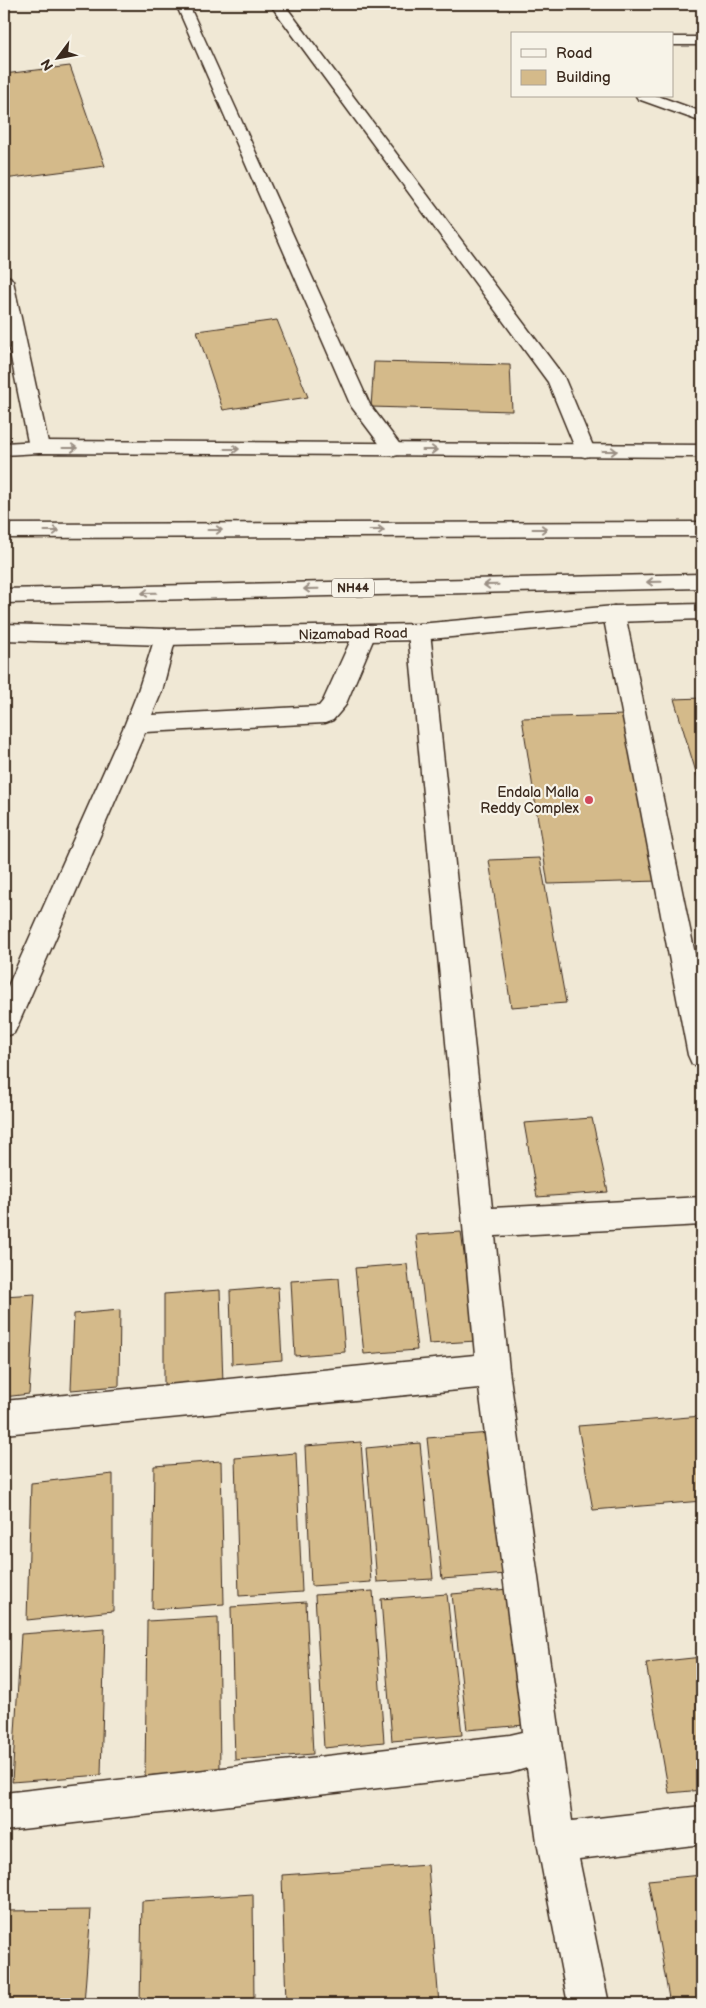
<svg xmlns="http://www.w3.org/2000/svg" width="706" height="2008" viewBox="0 0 706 2008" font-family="'Balsamiq Sans',sans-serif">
	<rect width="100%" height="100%" fill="#f0e8d5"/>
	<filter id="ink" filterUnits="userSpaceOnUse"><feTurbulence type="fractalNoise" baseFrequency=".02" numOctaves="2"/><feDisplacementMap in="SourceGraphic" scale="10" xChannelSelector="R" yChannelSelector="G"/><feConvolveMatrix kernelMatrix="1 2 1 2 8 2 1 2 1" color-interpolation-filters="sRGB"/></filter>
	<g filter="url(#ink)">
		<g fill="#d4ba8a" stroke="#3b2a1e">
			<path d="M70,66L105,166L4,179V74Z"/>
			<path d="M277,320L308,397L223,410L197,331Z"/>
			<path d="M374,362L510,365L512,411L371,407Z"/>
			<path d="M702,698V792L674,699Z"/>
			<path d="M624,715L660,881L548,884L522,718Z"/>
			<path d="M540,858L566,1003L511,1007L489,860Z"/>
			<path d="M592,1118L608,1192L537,1197L524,1123Z"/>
			<path d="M461,1232L476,1341L429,1344L416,1235Z"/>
			<path d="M407,1264L417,1350L364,1354L355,1268Z"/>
			<path d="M339,1278L345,1352L295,1356L291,1281Z"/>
			<path d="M278,1287L282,1360L232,1364L230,1291Z"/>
			<path d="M220,1290L223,1384L164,1388V1294Z"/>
			<path d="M35,1294L29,1394L4,1397V1296Z"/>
			<path d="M120,1310L119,1386L71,1390L74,1314Z"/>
			<path d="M702,1416V1501L593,1510L578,1426Z"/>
			<path d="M490,1433L507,1574L442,1579L427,1438Z"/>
			<path d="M361,1442L371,1582L311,1586L305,1446Z"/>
			<path d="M420,1443L433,1579L377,1582L366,1448Z"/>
			<path d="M296,1453L302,1592L239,1596L235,1458Z"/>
			<path d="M221,1461L224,1604L152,1609L154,1466Z"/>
			<path d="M113,1474V1611L27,1620L31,1483Z"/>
			<path d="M508,1589L525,1725L467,1730L452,1594Z"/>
			<path d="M373,1591L384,1742L324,1748L315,1595Z"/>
			<path d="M447,1594L462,1735L392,1741L381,1599Z"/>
			<path d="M306,1602L313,1754L235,1760L231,1607Z"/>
			<path d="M218,1617L220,1770L145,1776L147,1621Z"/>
			<path d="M105,1628L101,1775L12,1782L21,1634Z"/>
			<path d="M702,1657V1790L669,1793L646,1663Z"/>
			<path d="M428,1865L439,2004H286L282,1875Z"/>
			<path d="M702,1875V2004H670L648,1880Z"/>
			<path d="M253,1894L254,2004H140L142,1901Z"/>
			<path d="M91,1910L84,2004H4V1911Z"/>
		</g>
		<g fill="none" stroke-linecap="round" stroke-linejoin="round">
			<g stroke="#3b2a1e" stroke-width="3">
				<g id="minor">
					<path d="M176,4L189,5L370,405L404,450L401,454L394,456L387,454L351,406Z"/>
					<path d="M270,4H284L564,377L595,451L592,455L585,457L578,455L548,382Z"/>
					<rect x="672" y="37" width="30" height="8"/>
					<path d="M636,96H658L702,112V122L638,99Z"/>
					<path d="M4,276L10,277L13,281L49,447L46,451L39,453L32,451L29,447L4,323Z"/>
					<path d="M614,606L622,609L625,614L702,988V1067L692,1064L688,1055L603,614L606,609Z"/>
					<path d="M419,624L427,627L430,632L492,1208L702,1197V1225L495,1236L509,1370L572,1821L702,1806V1844L579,1859L609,2004H568L537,1842L527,1768L510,1773L4,1831V1793L510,1735L523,1732L479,1388L4,1434V1401L475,1355L408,632L411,627Z"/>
					<path d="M365,625L373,628L376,633L345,706L333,720L325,723L145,732L18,1025L14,1033L4,1037V995L125,724L138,691L157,631L165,629L173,631L176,637L162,691L152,715L319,706L323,701L354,633L357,628Z"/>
				</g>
			</g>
			<g stroke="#3b2a1e" stroke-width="3">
				<g id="major">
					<path d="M39,441L702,445V457L39,453L4,455V443Z"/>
					<path d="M702,604V619L614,622L419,640L165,645L4,640V624L165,629L419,624L614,606Z"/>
				</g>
			</g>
			<g stroke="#3b2a1e" stroke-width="3">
				<g id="highway">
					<path d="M702,522V536L4,538V524Z"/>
					<path d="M702,574V588L4,603V589Z"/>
				</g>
			</g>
			<use href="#minor" fill="#f7f3e8" fill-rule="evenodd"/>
			<use href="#major" fill="#f7f3e8" fill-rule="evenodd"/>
			<use href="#highway" fill="#f7f3e8" fill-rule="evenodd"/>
		</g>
		<defs><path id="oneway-shaft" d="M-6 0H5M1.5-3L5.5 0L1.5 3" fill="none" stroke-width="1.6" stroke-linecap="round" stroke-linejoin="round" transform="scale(1.25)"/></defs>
		<g stroke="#998e83">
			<use href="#oneway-shaft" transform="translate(70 448)"/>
			<use href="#oneway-shaft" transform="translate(232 449)"/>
			<use href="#oneway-shaft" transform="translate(430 450)"/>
			<use href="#oneway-shaft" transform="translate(610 451)"/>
			<use href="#oneway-shaft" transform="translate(540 529)"/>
			<use href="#oneway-shaft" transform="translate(215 530)"/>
			<use href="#oneway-shaft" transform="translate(377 530)"/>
			<use href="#oneway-shaft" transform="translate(52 531)"/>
			<use href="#oneway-shaft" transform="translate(654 582) rotate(179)"/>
			<use href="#oneway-shaft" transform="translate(491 585) rotate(179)"/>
			<use href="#oneway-shaft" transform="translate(311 589) rotate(179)"/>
			<use href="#oneway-shaft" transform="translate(149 593) rotate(179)"/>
		</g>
	</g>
	<circle fill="#d1495b" stroke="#f7f3e8" stroke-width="2" cx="589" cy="800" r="5"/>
	<g text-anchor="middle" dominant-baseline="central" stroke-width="4.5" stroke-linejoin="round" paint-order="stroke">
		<rect fill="#f7f3e8" stroke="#73665b" stroke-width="1" x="332" y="578.5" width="42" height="19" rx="4"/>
		<g font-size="12" font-weight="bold" fill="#3b2a1e">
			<text x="353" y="588">NH44</text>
		</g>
		<g font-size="14" fill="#3b2a1e" stroke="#f7f3e8">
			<text transform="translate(353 634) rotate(-1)">Nizamabad Road</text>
		</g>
		<g font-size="14" fill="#3b2a1e" stroke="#f7f3e8" text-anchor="end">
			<text x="579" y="792">Endala Malla<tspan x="579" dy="16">Reddy Complex</tspan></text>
		</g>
	</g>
	<rect width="706" height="2008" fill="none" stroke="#f7f3e8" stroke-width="20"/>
	<rect x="10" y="10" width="686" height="1988" fill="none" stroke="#3b2a1e" stroke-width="2" filter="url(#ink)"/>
	<rect x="511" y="32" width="162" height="65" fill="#f7f3e8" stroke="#aca397"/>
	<rect x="521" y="49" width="25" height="8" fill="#f7f3e8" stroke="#aca397"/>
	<text x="556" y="58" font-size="15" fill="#3b2a1e">Road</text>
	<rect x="521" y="70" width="25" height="15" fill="#d4ba8a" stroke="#aca397"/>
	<text x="556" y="82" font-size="15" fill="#3b2a1e">Building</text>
	<g transform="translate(58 58) rotate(238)" stroke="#f7f3e8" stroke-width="4" paint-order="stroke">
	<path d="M0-4L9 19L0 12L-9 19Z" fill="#3b2a1e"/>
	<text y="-8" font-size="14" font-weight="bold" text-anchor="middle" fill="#3b2a1e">N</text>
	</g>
</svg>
